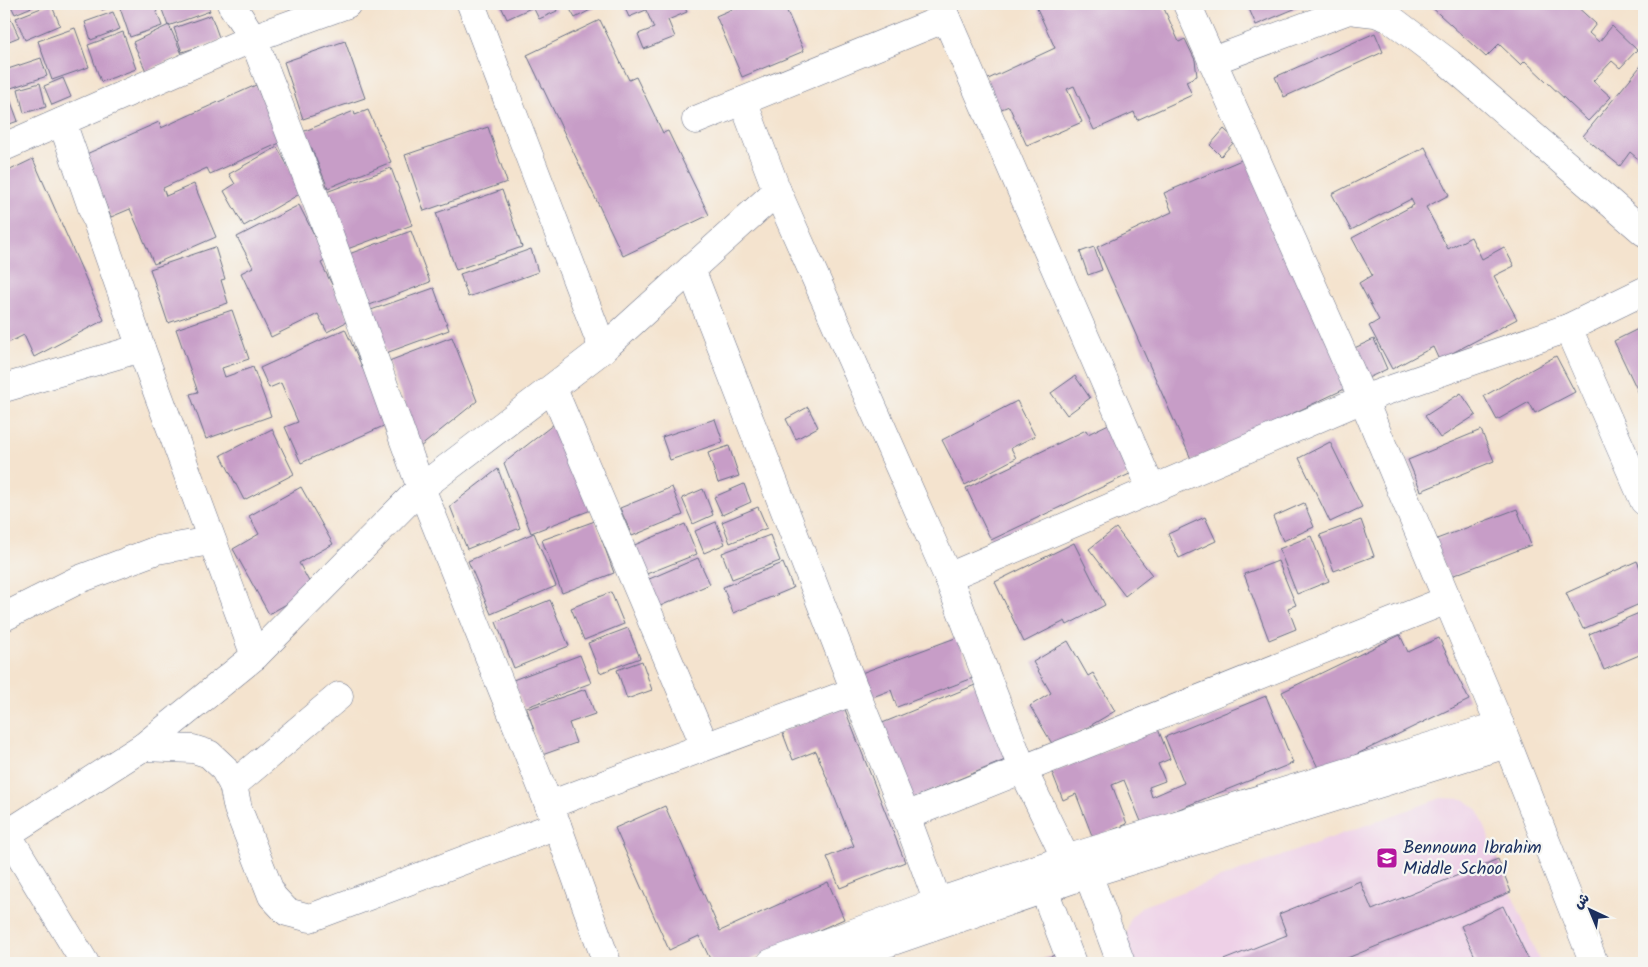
<svg xmlns="http://www.w3.org/2000/svg" width="1648" height="967" viewBox="0 0 1648 967" font-family="Kalam,'Playpen Sans Arabic',sans-serif">
	<rect width="100%" height="100%" fill="#f6f6f2"/>
	<filter id="ink" filterUnits="userSpaceOnUse"><feTurbulence type="fractalNoise" baseFrequency=".02" numOctaves="2"/><feDisplacementMap in="SourceGraphic" scale="10" xChannelSelector="R" yChannelSelector="G"/><feConvolveMatrix kernelMatrix="1 2 1 2 8 2 1 2 1" color-interpolation-filters="sRGB"/></filter>
	<filter id="wash" filterUnits="userSpaceOnUse"><feTurbulence type="fractalNoise" baseFrequency=".0096" numOctaves="4" result="noise"/><feDisplacementMap in="SourceGraphic" scale="20" xChannelSelector="R" yChannelSelector="G"/><feGaussianBlur stdDeviation="1.12" result="paint"/><feColorMatrix in="noise" values="0 0 0 0 0 0 0 0 0 0 0 0 0 0 0 0 0 1.4 0 .05"/><feComposite in="paint" operator="in"/></filter>
	<g filter="url(#wash)">
		<rect width="100%" height="100%" fill="#f4e3ce"/>
		<path fill="#eed0e7" d="M1441,798L1464,799L1478,810L1540,963H1133L1125,942L1130,918L1143,906Z"/>
		<g id="blocks">
			<g fill="#c79dc7">
				<path d="M4,4L19,37L4,43Z"/>
				<path d="M10,4H39L15,14Z"/>
				<path d="M51,4L60,25L25,40L16,18Z"/>
				<path d="M100,4H119L102,10Z"/>
				<path d="M132,4H154L162,26L130,37L120,8Z"/>
				<path d="M160,4H207L210,11L168,26Z"/>
				<path d="M500,4H554L557,11L539,19L533,7L507,19Z"/>
				<path d="M567,4H596L598,6L575,18Z"/>
				<path d="M623,4H683L687,12L668,20L675,37L644,49L638,34L654,28L646,10L629,17Z"/>
				<path d="M744,4H784L804,51L742,77L716,16Z"/>
				<path d="M1035,4H1162L1179,42L1185,39L1195,60L1197,76L1186,81L1192,95L1137,120L1134,112L1094,130L1074,86L1067,89L1082,122L1027,146L1009,106L999,110L986,80L1055,48Z"/>
				<path d="M1247,4H1306L1256,25Z"/>
				<path d="M1428,4H1574L1596,24L1589,33L1599,42L1612,26L1637,50L1620,68L1612,61L1593,81L1611,97L1588,121L1525,61L1521,65L1499,44L1486,57Z"/>
				<path d="M113,12L120,29L91,40L85,22Z"/>
				<path d="M211,15L220,40L182,52L174,28Z"/>
				<path d="M600,20L629,80L636,77L663,133L668,131L709,215L623,256L527,55Z"/>
				<path d="M169,25L182,54L146,71L133,42Z"/>
				<path d="M75,28L89,67L52,80L38,41Z"/>
				<path d="M123,32L136,69L101,82L88,45Z"/>
				<path d="M1375,33L1383,52L1284,97L1275,77Z"/>
				<path d="M345,41L365,98L303,119L284,62Z"/>
				<path d="M41,58L47,76L11,88L5,70Z"/>
				<path d="M1644,62V164L1630,152L1620,166L1583,136Z"/>
				<path d="M63,78L71,97L52,105L44,86Z"/>
				<path d="M4,83L18,121L4,126Z"/>
				<path d="M40,83L46,107L24,113L18,89Z"/>
				<path d="M256,85L282,142L210,174L207,168L163,188L166,196L194,184L216,237L154,264L130,209L111,217L84,155L159,122L161,128Z"/>
				<path d="M368,110L391,162L328,188L311,147L307,149L300,133L354,111L355,115Z"/>
				<path d="M488,127L507,182L424,211L405,155Z"/>
				<path d="M1224,129L1236,140L1221,156L1210,145Z"/>
				<path d="M277,147L303,192L244,226L224,191L235,184L229,174Z"/>
				<path d="M1425,147L1449,195L1426,207L1448,249L1471,237L1482,259L1504,247L1514,266L1494,276L1517,319L1439,360L1433,347L1392,369L1369,326L1379,320L1359,283L1372,275L1352,238L1414,205L1411,199L1351,230L1332,194Z"/>
				<path d="M1246,158L1337,356L1374,339L1387,369L1192,461L1097,247L1172,212L1164,193Z"/>
				<path d="M33,159L104,320L34,357L24,335L4,345V173Z"/>
				<path d="M391,168L412,225L342,251L321,194Z"/>
				<path d="M502,190L522,247L456,270L436,213Z"/>
				<path d="M299,205L327,260L321,263L350,320L327,332L318,314L271,337L241,273L253,267L237,237Z"/>
				<path d="M411,231L430,282L367,306L349,254Z"/>
				<path d="M215,247L225,279L221,280L228,303L168,323L150,269Z"/>
				<path d="M1094,247L1102,270L1088,275L1080,252Z"/>
				<path d="M531,249L538,272L468,297L460,274Z"/>
				<path d="M434,288L449,330L386,353L371,310Z"/>
				<path d="M232,310L249,359L222,368L225,377L253,367L271,416L206,439L190,394L198,392L176,329Z"/>
				<path d="M1644,326V404L1614,341Z"/>
				<path d="M345,329L388,424L301,463L285,427L298,422L281,383L269,388L260,368Z"/>
				<path d="M452,337L477,401L420,447L389,361Z"/>
				<path d="M1556,356L1575,392L1535,413L1529,402L1497,420L1484,396Z"/>
				<path d="M1075,376L1090,398L1067,415L1051,393Z"/>
				<path d="M1461,393L1476,415L1440,438L1425,416Z"/>
				<path d="M1017,401L1035,436L1011,448L1016,458L965,485L942,440Z"/>
				<path d="M808,407L818,427L796,439L786,419Z"/>
				<path d="M715,419L723,442L670,460L662,437Z"/>
				<path d="M1117,420L1140,469L991,540L966,488L1086,430L1088,434Z"/>
				<path d="M558,421L591,510L531,533L504,463Z"/>
				<path d="M272,429L294,474L244,500L221,455Z"/>
				<path d="M1481,430L1494,461L1421,491L1408,460Z"/>
				<path d="M1330,442L1362,507L1330,522L1299,458Z"/>
				<path d="M729,446L739,476L718,483L708,453Z"/>
				<path d="M498,469L520,528L467,549L450,506Z"/>
				<path d="M744,484L751,502L722,515L714,497Z"/>
				<path d="M301,487L333,544L299,563L313,589L269,614L233,549L259,534L249,516Z"/>
				<path d="M672,487L683,515L632,536L620,508Z"/>
				<path d="M703,489L713,515L693,524L682,498Z"/>
				<path d="M1304,503L1314,527L1283,541L1273,517Z"/>
				<path d="M758,507L767,528L730,543L722,522Z"/>
				<path d="M1517,509L1531,545L1449,577L1434,540Z"/>
				<path d="M1205,517L1216,541L1179,558L1168,534Z"/>
				<path d="M1361,520L1374,556L1334,571L1320,535Z"/>
				<path d="M595,521L614,573L562,593L542,540Z"/>
				<path d="M716,522L725,544L704,553L695,531Z"/>
				<path d="M685,524L697,554L644,575L632,546Z"/>
				<path d="M1116,528L1152,575L1125,596L1089,549Z"/>
				<path d="M534,533L556,586L491,614L468,561Z"/>
				<path d="M770,535L780,561L732,579L722,553Z"/>
				<path d="M1311,536L1329,581L1297,594L1279,549Z"/>
				<path d="M1074,543L1105,605L1067,625L1065,621L1024,642L995,582Z"/>
				<path d="M698,558L710,584L658,607L647,580Z"/>
				<path d="M1278,561L1296,605L1288,608L1296,629L1269,640L1244,574Z"/>
				<path d="M1637,561L1644,577V602L1583,629L1566,593Z"/>
				<path d="M783,563L793,588L733,613L723,587Z"/>
				<path d="M611,592L624,624L584,640L571,608Z"/>
				<path d="M550,600L569,646L514,668L496,622Z"/>
				<path d="M1644,611V653L1604,670L1589,634Z"/>
				<path d="M628,628L640,658L600,673L588,643Z"/>
				<path d="M1400,635L1408,652L1439,638L1469,700L1320,772L1282,692Z"/>
				<path d="M958,637L973,678L897,707L891,690L865,700L856,675Z"/>
				<path d="M1068,641L1088,676L1093,673L1115,711L1054,747L1030,706L1051,693L1033,662Z"/>
				<path d="M580,655L591,683L524,708L513,680Z"/>
				<path d="M642,661L652,690L627,699L617,670Z"/>
				<path d="M980,683L1010,758L911,799L880,724Z"/>
				<path d="M586,689L595,714L569,723L576,743L542,755L527,709Z"/>
				<path d="M1266,696L1293,763L1142,824L1124,780L1112,785L1127,824L1093,838L1076,794L1063,800L1052,772L1158,729L1170,759L1158,764L1165,781L1149,787L1152,797L1184,783L1165,737Z"/>
				<path d="M844,707L905,862L840,888L827,857L854,846L816,751L793,760L782,731Z"/>
				<path d="M665,806L720,931L828,882L844,919L744,963H712L699,936L669,950L615,828Z"/>
				<path d="M1498,859L1511,892L1335,963H1216L1287,935L1279,914L1360,881L1372,910Z"/>
				<path d="M1503,906L1530,963H1478L1461,926Z"/>
				<path d="M1058,954L1061,963H1031Z"/>
			</g>
		</g>
	</g>
	<g filter="url(#ink)">
		<use href="#blocks" fill-opacity="0" stroke="#676e85" stroke-width="1"/>
		<g fill="none" stroke-linecap="round" stroke-linejoin="round">
			<g stroke="#676e85" stroke-width="29">
				<g id="minor">
					<path d="M231,4L253,38L328,231L421,488L557,825L607,963"/>
					<path d="M471,4L603,349"/>
					<path d="M940,4L1151,488"/>
					<path d="M1187,4L1363,399L1500,725L1594,963"/>
					<path d="M1212,61L1349,10L1375,13L1391,19L1449,63L1644,232"/>
					<path d="M743,101L777,191L948,577L1022,768L1066,859L1088,874L1121,963"/>
					<path d="M696,120L946,18"/>
					<path d="M62,122L141,348L255,656"/>
					<path d="M4,147L253,38L347,4"/>
					<path d="M691,269L855,691L906,816L944,919"/>
					<path d="M1568,328L1644,501"/>
					<path d="M4,388L141,348"/>
					<path d="M553,389L705,746"/>
					<path d="M948,577L1363,399L1568,328L1644,291"/>
					<path d="M4,617L80,579L157,550L211,541"/>
					<path d="M143,747L193,749L209,754L223,767L233,785L238,809L272,896L287,912L310,918L557,825"/>
					<path d="M233,785L339,696"/>
					<path d="M549,805L855,691"/>
					<path d="M906,816L1447,600"/>
					<path d="M4,829L85,963"/>
					<path d="M4,836L143,747L255,656L421,488L603,349L777,191"/>
					<path d="M1044,890L1072,963"/>
					<path d="M771,963L938,902L1066,859L1500,725"/>
					<path d="M829,963L1088,874L1507,744"/>
				</g>
			</g>
			<use href="#minor" stroke="#fff" stroke-width="28"/>
		</g>
	</g>
	<defs>
		<g id="school-square" transform="scale(1.125)"><rect x="-9" y="-9" width="18" height="18" rx="4" fill="#b5179e" stroke="#f6f6f2"/><path d="M0-5L7-2L0 1L-7-2ZM-4 1L0 2.5L4 1V4Q0 6-4 4Z" fill="#fff"/></g>
	</defs>
	<g fill-rule="evenodd">
		<use href="#school-square" x="1387" y="858"/>
	</g>
	<g text-anchor="middle" dominant-baseline="central" stroke-width="4.5" stroke-linejoin="round" paint-order="stroke">
		<g font-size="18" fill="#1b2f5e" stroke="#f6f6f2" text-anchor="start">
			<text x="1403" y="848">Bennouna Ibrahim<tspan x="1403" dy="21">Middle School</tspan></text>
		</g>
	</g>
	<rect width="1648" height="967" fill="none" stroke="#f6f6f2" stroke-width="20"/>
	<g transform="translate(1590 910) rotate(316)" stroke="#f6f6f2" stroke-width="4" paint-order="stroke">
	<path d="M0-4L9 19L0 12L-9 19Z" fill="#1b2f5e"/>
	<text y="-8" font-size="14" font-weight="bold" text-anchor="middle" fill="#1b2f5e">ش</text>
	</g>
</svg>
